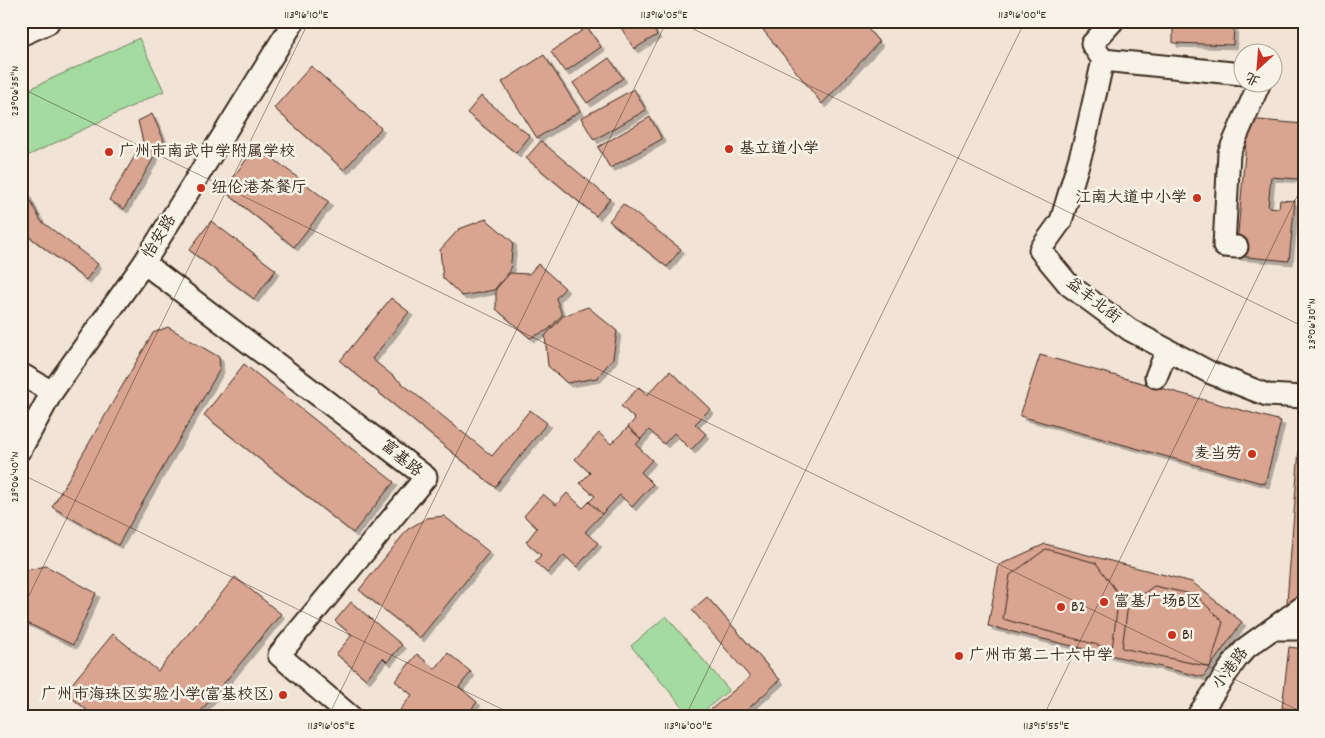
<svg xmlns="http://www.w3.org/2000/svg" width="1325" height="738" viewBox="0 0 1325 738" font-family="Dekko,'LXGW WenKai TC',sans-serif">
	<defs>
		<filter id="shadow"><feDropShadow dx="4" dy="4" stdDeviation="0" flood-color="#0004"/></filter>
	</defs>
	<rect width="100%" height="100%" fill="#f1e3d6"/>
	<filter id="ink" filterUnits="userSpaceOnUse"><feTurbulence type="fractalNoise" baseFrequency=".02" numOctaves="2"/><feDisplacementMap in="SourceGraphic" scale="10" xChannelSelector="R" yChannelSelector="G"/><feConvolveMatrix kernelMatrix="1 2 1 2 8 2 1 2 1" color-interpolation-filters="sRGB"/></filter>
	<g filter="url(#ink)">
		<g fill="#a3dba0" stroke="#6f825f">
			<path d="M139,38L164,91L21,159V93Z"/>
			<path d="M666,616L729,690L697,717H691L631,646Z"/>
		</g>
		<g fill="#d9a490" stroke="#3b2a1e" filter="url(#shadow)">
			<path d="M617,21H648L657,35L634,49Z"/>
			<path d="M756,21H861L879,42L822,104Z"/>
			<path d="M1173,21H1234L1233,45L1173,43Z"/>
			<path d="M587,27L601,47L565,72L551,52Z"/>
			<path d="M544,55L580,111L537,138L502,82Z"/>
			<path d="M609,58L623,78L587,103L573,83Z"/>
			<path d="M311,66L381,128L344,170L274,108Z"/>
			<path d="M634,89L646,110L594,140L581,118Z"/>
			<path d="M481,96L530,136L516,153L467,113Z"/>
			<path d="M152,114L164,140L124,209L109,200L143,142L138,121Z"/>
			<path d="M650,117L662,139L610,168L598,147Z"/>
			<path d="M1248,119L1303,124L1298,179L1271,177L1268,207L1279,208L1280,200L1295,201L1289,261L1236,256Z"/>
			<path d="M541,141L610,199L596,216L526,158Z"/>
			<path d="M257,146L329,202L294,247L223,190Z"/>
			<path d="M21,182L41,221L98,264L86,280L26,234L21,226Z"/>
			<path d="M623,204L681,249L667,267L609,221Z"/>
			<path d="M486,219L513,242L510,271L494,290L462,296L443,278L440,250L459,229Z"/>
			<path d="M211,221L276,270L254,299L189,250Z"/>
			<path d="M538,264L565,288L556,298L562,315L548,330L530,338L496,309V289L510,273L529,274Z"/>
			<path d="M391,298L409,312L372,359L492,456L530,410L547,423L495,487L340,361Z"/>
			<path d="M588,307L617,331L613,358L597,378L567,383L548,366L545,336L563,316Z"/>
			<path d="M168,327L219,357L220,369L118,545L52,507L153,333Z"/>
			<path d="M1040,355L1281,421L1265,484L1020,416Z"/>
			<path d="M244,364L394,482L353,533L204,415Z"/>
			<path d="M670,371L710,409L695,424L706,434L691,450L674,433L664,444L649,430L641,439L628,427L635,419L621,406L639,387L647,395Z"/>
			<path d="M1304,386V628L1285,627Z"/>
			<path d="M628,427L641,439L636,445L652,460L641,472L653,484L632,507L620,495L602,514L589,502L595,496L580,483L590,473L575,459L599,433L611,444Z"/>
			<path d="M567,493L583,508L589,502L602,514L585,532L598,543L577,567L564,555L547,573L535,562L541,555L526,542L537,528L524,516L543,494L556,505Z"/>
			<path d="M444,516L489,552L420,638L359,590L408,529L427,518Z"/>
			<path d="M1045,544L1192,582L1242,622L1203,677L988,626L999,565Z"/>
			<path d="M1046,549L1096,563L1119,595L1112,649L1003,619L1010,575Z"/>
			<path d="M46,566L96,593L73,645L21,620L23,571Z"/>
			<path d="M235,577L281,614L196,717H95L65,692L113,634L158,671Z"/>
			<path d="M1154,586L1196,595L1223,622L1210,667L1122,648L1128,605Z"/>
			<path d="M707,597L780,680L739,717H702L750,677L692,610Z"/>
			<path d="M351,602L402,645L387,662L383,658L366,679L336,654L352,635L335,621Z"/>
			<path d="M1289,647L1304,649L1302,710L1282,708Z"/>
			<path d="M448,653L471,672L459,687L477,702L465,717H409L400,710L412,695L395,681L417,654L435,669Z"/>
		</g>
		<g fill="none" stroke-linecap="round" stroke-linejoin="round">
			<g stroke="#3b2a1e" stroke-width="25">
				<g id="minor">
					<path d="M1113,21L1092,44L1103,60L1084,144L1061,221L1040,250L1069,285L1130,330L1211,373L1267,395L1304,397"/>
					<path d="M1103,60L1242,74"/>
					<path d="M1237,247L1224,246L1229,153L1260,82"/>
					<path d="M144,263L426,477L279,655L351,717"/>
					<path d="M21,374L52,392"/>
					<path d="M1156,377L1167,350"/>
					<path d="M21,449L52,392L144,263L294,21"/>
					<path d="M1273,629H1304"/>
					<path d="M1197,717L1237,658L1247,647L1304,606"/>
				</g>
			</g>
			<g stroke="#3b2a1e" stroke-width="30">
				<path id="major" d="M21,32L46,21"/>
			</g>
			<use href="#minor" stroke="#f7f3e8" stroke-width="21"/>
			<use href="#major" stroke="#f7f3e8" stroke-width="26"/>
		</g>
	</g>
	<path fill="none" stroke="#3b2a1e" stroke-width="1" stroke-opacity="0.45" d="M677,21L1304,327M21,88L1304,713M21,474L518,717M21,612L309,21M328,717L667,21M685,717L1025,21M1043,717L1304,182"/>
	<g fill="#c8321e" stroke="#f7f3e8" stroke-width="2">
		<circle cx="729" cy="149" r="5"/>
		<circle cx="109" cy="152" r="5"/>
		<circle cx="201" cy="188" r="5"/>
		<circle cx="1197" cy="198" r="5"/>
		<circle cx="1252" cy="454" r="5"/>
		<circle cx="1104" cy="602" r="5"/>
		<circle cx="1061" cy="607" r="5"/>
		<circle cx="1172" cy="635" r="5"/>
		<circle cx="959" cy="656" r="5"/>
		<circle cx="283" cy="695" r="5"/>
	</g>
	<g text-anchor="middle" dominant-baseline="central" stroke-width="5" stroke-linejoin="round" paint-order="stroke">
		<g font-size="16" fill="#3b2a1e" stroke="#f7f3e8" text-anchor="start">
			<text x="739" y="149">基立道小学</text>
			<text x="119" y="152">广州市南武中学附属学校</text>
			<text x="211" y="188">纽伦港茶餐厅</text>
			<text x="1187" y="198" text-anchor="end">江南大道中小学</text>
			<text x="1242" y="454" text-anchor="end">麦当劳</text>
			<text x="1114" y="602">富基广场B区</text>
			<text x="1071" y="607">B2</text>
			<text x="1182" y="635">B1</text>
			<text x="969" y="656">广州市第二十六中学</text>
			<text x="273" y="695" text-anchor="end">广州市海珠区实验小学(富基校区)</text>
		</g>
		<g font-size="16" fill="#3b2a1e" stroke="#f7f3e8">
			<text transform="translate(160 237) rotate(-58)">怡安路</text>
			<text transform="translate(1093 301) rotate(38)">益丰北街</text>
			<text transform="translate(401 459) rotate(39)">富基路</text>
			<text transform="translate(1231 669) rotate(-53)">小港路</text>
		</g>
	</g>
	<rect width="1325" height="738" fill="none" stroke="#f7f3e8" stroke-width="55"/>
	<g transform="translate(1258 68) rotate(206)"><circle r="24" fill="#f7f3e8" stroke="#aca397"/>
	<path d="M0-4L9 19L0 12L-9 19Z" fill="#c8321e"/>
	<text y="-8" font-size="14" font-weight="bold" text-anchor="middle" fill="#3b2a1e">北</text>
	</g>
	<rect x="28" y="28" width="1270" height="682" fill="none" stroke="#3b2a1e" stroke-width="2"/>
	<g font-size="12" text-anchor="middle" fill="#3b2a1e">
		<text x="306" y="18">113°16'10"E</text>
		<text x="664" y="18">113°16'05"E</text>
		<text x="1022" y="18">113°16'00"E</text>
		<text transform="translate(14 91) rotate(-90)" y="4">23°06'35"N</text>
		<text transform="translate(1311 324) rotate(-90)" y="4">23°06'30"N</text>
		<text transform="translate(14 477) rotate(-90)" y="4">23°06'40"N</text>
		<text x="331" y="729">113°16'05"E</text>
		<text x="688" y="729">113°16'00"E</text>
		<text x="1046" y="729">113°15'55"E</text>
	</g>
</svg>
